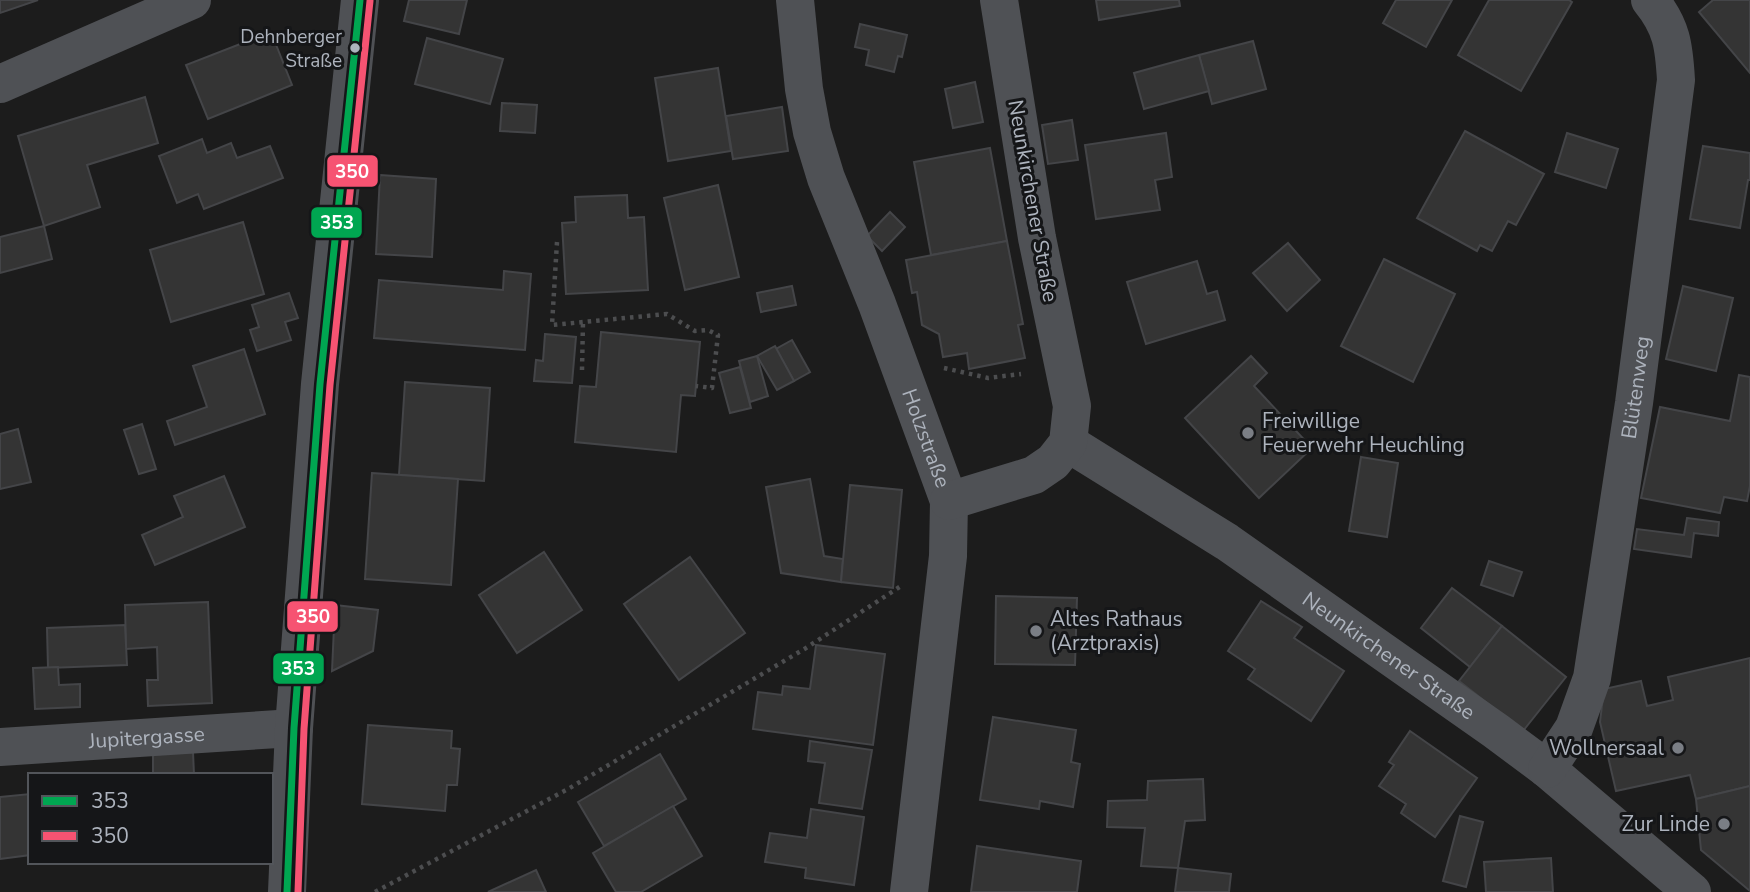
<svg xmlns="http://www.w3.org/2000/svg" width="1750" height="892" viewBox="0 0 1750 892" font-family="'Nunito Sans',sans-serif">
	<rect width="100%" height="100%" fill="#1c1c1c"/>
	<g fill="#343434" stroke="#444548" stroke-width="2">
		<path d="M0,0H38L0,13Z"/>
		<path d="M409,0H467L459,34L404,21Z"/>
		<path d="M1096,0H1179L1180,6L1099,20Z"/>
		<path d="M1396,0H1452L1426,47L1383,23Z"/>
		<path d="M1489,0H1569L1572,2L1521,91L1458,55Z"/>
		<path d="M1713,0H1750V73L1699,12Z"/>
		<path d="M860,24L907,35L902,57L898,56L894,72L866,65L869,50L855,47Z"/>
		<path d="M271,32L292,85L208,119L186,65Z"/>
		<path d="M427,38L503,59L490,104L415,84Z"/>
		<path d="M1253,41L1266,89L1212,104L1199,55Z"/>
		<path d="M1199,55L1209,91L1144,109L1134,73Z"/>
		<path d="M718,68L731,151L668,161L655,78Z"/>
		<path d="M975,82L983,122L953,128L945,89Z"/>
		<path d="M145,97L158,143L87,165L100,207L44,226L18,136Z"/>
		<path d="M502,103L537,105L535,133L500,131Z"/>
		<path d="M782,107L788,151L733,159L726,116Z"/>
		<path d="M1072,120L1078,160L1048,164L1042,125Z"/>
		<path d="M1465,131L1544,174L1516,225L1508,221L1492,251L1480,245L1477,251L1417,218Z"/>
		<path d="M1166,133L1172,177L1155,180L1160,210L1096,219L1085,145Z"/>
		<path d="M1567,133L1618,149L1606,188L1555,172Z"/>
		<path d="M202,139L207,153L231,143L237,158L270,146L283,178L204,209L198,194L177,203L159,156Z"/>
		<path d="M1703,146L1750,153V180H1748L1740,228L1690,219Z"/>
		<path d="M990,148L1007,241L931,255L914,162Z"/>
		<path d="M380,175L436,179L432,257L376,254Z"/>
		<path d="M718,185L739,277L685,290L664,198Z"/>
		<path d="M627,195L628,218L644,217L648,290L566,294L562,223L576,222L575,197Z"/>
		<path d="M890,212L905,227L882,251L867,236Z"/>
		<path d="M243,222L264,294L171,322L150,250Z"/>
		<path d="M44,226L52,259L0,273V237Z"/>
		<path d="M1007,241L1023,324L1018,325L1025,358L969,369L967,353L943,357L939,334L922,325L917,292L912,293L906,260Z"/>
		<path d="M1288,243L1320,280L1287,311L1253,273Z"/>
		<path d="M1384,259L1455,294L1413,382L1341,346Z"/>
		<path d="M1197,261L1207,294L1217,291L1225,320L1146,344L1127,282Z"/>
		<path d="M504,271L531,274L525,350L374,338L379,280L503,290Z"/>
		<path d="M792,286L796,305L761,312L757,293Z"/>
		<path d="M1683,286L1733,298L1716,371L1666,359Z"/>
		<path d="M289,293L298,318L285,322L291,340L257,351L250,330L259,327L252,305Z"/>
		<path d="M601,332L700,342L695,396L681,395L676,452L575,442L580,386L596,387Z"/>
		<path d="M545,334L576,337L572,383L534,381L536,360L543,361Z"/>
		<path d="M792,340L810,372L794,381L776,349Z"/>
		<path d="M775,346L794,381L777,390L757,356Z"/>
		<path d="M244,349L265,414L175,445L167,421L207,407L193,366Z"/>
		<path d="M757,356L768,396L750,402L739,361Z"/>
		<path d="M1251,356L1267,373L1254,386L1312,448L1259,498L1185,418Z"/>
		<path d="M740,367L751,408L730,413L719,373Z"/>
		<path d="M1739,375L1750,377V486L1747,501L1724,497L1720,513L1641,498L1660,407L1730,421Z"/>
		<path d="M405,382L490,388L484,481L399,475Z"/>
		<path d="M142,424L156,469L139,474L124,430Z"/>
		<path d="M18,429L31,482L0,489V434Z"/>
		<path d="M1361,457L1398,463L1387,537L1349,531Z"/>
		<path d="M372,473L458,479L451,585L365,579Z"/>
		<path d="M224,476L245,527L155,565L142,535L183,517L174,496Z"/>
		<path d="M810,479L824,556L843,559L841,582L781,573L766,487Z"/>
		<path d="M850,485L902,490L893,588L841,582Z"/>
		<path d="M1687,518L1719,522L1718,536L1694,533L1691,557L1634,549L1637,529L1684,535Z"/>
		<path d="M544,552L582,610L517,653L479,595Z"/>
		<path d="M690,557L745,633L679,680L624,604Z"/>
		<path d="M1489,561L1522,572L1513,596L1481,585Z"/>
		<path d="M1452,588L1502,626L1470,667L1421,628Z"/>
		<path d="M996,596L1077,598L1075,665L995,664Z"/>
		<path d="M1261,601L1302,627L1294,638L1344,671L1311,721L1248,679L1255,669L1228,651Z"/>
		<path d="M208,602L212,703L148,706L147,680H158L157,647L126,649L125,605Z"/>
		<path d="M335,605L378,610L373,651L332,671Z"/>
		<path d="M125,625L127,665L48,668L47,628Z"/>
		<path d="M1502,626L1566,677L1523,731L1459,681Z"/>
		<path d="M816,645L885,654L873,745L753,729L758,692L782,695L783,686L810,689Z"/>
		<path d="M1750,658V786L1696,799L1690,775L1616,791L1600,722L1604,689L1641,681L1647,706L1673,700L1668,677Z"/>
		<path d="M58,667L59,685L80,684V707L35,709L33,668Z"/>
		<path d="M993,717L1076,730L1071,762L1080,764L1073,807L1040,801L1039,809L980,800Z"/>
		<path d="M368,725L452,731L451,748L460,749L457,785H447L445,811L362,804Z"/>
		<path d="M1410,731L1477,778L1435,837L1401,813L1406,804L1379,786L1394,765L1389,762Z"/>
		<path d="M810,741L872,750L862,809L819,803L825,763L808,761Z"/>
		<path d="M193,752L194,775H153V753Z"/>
		<path d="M660,754L686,799L604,846L578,802Z"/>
		<path d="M1203,779L1205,820L1185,821L1178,868L1141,866L1145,828L1107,827L1108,801L1147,800L1148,781Z"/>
		<path d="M1750,786V891L1701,850L1696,799Z"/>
		<path d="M30,794V855L0,859V797Z"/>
		<path d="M673,806L702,856L641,892H616L593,853Z"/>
		<path d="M811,809L864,817L854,885L805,878L806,868L765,862L770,833L807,838Z"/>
		<path d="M1460,816L1483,822L1466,887L1443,881Z"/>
		<path d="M977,846L1081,861L1077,892H971Z"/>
		<path d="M1551,858L1553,892H1486L1484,862Z"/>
		<path d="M1178,868L1231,874L1229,892H1175Z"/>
		<path d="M536,870L546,892H488Z"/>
	</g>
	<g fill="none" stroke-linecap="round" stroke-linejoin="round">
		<g stroke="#4c4d4f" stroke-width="4.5" stroke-dasharray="3.5 5" stroke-linecap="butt">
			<path d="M557,242L552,325L667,314L695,331L708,330L718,335L712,388L696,386"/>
			<path d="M944,368L988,378L1021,374"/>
			<path d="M582,370L583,322"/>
			<path d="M375,892L568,789L806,648L901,586"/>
		</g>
		<g stroke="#4f5155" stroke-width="38">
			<path id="s1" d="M795,0L804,89L812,132L826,178L877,304L949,501L948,556L909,892"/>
			<path d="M0,84L192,0"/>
			<path id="s2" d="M1068,443L1227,542L1496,731L1547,769L1692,892"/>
			<path d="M949,501L1034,475L1053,462L1068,443L1072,406L1037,238L999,0"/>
			<path id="s3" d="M0,747L294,728"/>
			<path id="s4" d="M1547,769L1574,728L1592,678L1634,403L1676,80C1674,46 1672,27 1650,0"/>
			<path d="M287,892L294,728L320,384L360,0"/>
		</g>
		<g stroke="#151618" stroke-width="12">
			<path id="bus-1" d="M287,892L294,728L320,384L360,0"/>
		</g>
		<g stroke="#151618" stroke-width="12">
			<path id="bus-2" d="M298,892L304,729L330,385L370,1"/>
		</g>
		<use href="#bus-1" stroke="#00a651" stroke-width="7"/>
		<use href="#bus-2" stroke="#f65372" stroke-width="7"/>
	</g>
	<circle fill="#adb3bd" stroke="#151618" stroke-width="2.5" cx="355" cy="48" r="6"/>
	<g fill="#7a7e85" stroke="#151618" stroke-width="2.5">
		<circle cx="1248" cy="433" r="7"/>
		<circle cx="1036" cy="631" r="7"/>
		<circle cx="1678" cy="748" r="7"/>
		<circle cx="1724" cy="824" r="7"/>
	</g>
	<g text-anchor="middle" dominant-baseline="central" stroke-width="6" stroke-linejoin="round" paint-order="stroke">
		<g font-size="19" fill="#adb3bd" stroke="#151618" text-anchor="end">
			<text x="342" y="37">Dehnberger<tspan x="342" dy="24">Straße</tspan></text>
		</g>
		<g font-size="21" fill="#adb3bd" stroke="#151618">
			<text transform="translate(1033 201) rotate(80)">Neunkirchener Straße</text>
			<text stroke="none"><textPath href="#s4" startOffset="396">Blütenweg</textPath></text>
			<text stroke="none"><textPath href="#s1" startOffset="460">Holzstraße</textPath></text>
			<text stroke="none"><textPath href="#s2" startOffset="385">Neunkirchener Straße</textPath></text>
			<text stroke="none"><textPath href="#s3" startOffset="147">Jupitergasse</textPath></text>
		</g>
		<g font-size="21" fill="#adb3bd" stroke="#151618" text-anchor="start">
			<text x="1262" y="421">Freiwillige<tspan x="1262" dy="24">Feuerwehr Heuchling</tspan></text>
			<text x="1050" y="619">Altes Rathaus<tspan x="1050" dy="24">(Arztpraxis)</tspan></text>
			<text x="1664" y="748" text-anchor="end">Wollnersaal</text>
			<text x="1710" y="824" text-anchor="end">Zur Linde</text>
		</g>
	</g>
	<g stroke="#151618" stroke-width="2.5">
		<rect x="326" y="154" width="53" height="34" rx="7" fill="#f65372"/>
		<rect x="310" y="206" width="53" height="33" rx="7" fill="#00a651"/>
		<rect x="286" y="600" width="53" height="33" rx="7" fill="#f65372"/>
		<rect x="272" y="652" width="53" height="33" rx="7" fill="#00a651"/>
	</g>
	<g font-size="19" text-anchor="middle" font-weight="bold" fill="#fff">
		<text x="352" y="178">350</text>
		<text x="337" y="229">353</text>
		<text x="313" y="623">350</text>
		<text x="298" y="675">353</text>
	</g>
	<rect x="28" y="773" width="245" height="91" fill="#151618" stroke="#52555a" stroke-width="2"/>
	<rect x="42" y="796" width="35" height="10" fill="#00a651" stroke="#52555a" stroke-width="2"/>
	<text x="91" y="808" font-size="21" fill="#adb3bd">353</text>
	<rect x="42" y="831" width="35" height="10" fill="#f65372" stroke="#52555a" stroke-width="2"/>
	<text x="91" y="843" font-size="21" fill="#adb3bd">350</text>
</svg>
